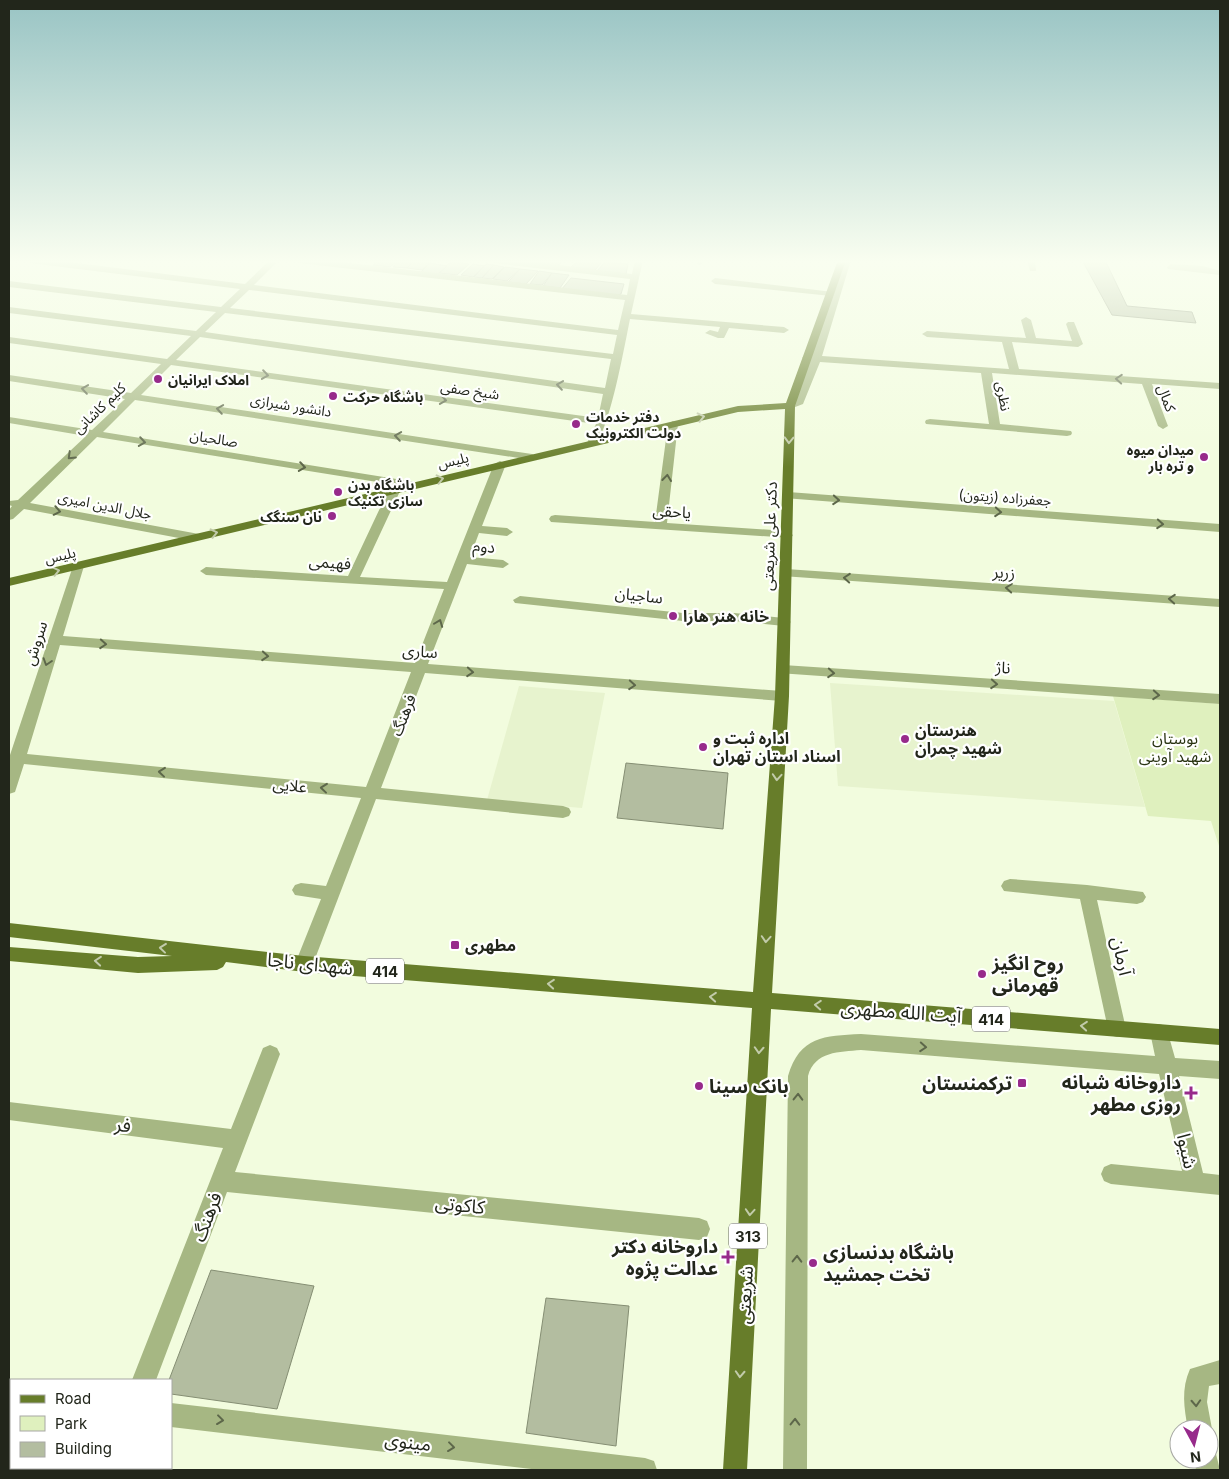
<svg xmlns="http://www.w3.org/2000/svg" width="1229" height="1479" viewBox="0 0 1229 1479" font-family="Inter,'Noto Sans Arabic',sans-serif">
	<rect width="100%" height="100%" fill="#f2fcde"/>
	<g fill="#e7f3ce">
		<path d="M830,683L1114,701L1145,807L838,786Z"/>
		<path d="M519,686L605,693L582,808L487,800Z"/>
	</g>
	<path fill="#dff0be" d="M1113,696L1220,704V849L1211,821L1148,816Z"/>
	<g fill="#b3bda0" stroke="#858e73">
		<path d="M379,260H398L390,267L373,265Z"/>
		<path d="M399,260H415L407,268L393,267Z"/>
		<path d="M415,260H432L422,270L407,268Z"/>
		<path d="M527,260H563L558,266L525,263Z"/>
		<path d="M578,260H593L602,262L595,270L571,267Z"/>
		<path d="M1082,260H1105L1127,306L1192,312L1196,323L1112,315Z"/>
		<path d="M451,261L469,264L457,275L439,273Z"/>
		<path d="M605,262L628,264L626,274L597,271Z"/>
		<path d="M430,263L447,266L437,275L420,273Z"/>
		<path d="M473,264L485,266L473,277L461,275Z"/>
		<path d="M486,264L494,265L482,278L474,277Z"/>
		<path d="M494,265L504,267L492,279L482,278Z"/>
		<path d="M505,267L520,269L507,281L493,279Z"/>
		<path d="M520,269L538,271L526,284L508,282Z"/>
		<path d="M539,271L552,273L542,285L530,284Z"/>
		<path d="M552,273L569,275L560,288L543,286Z"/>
		<path d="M571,278L624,284L621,294L615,296L561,290Z"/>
		<path d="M626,763L728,773L723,829L617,818Z"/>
		<path d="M211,1270L314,1286L277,1409L171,1394V1380H169Z"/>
		<path d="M546,1298L629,1306L616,1446L526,1433Z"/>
	</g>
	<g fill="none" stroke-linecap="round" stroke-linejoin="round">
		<g fill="#a6b783" fill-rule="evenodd">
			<path d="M26,260H53L245,284L270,260H279L254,285L618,330L625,300L299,263L295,260H324L627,295L630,279L494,263L490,260H518L632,274L635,260H643L631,314L784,327L789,330L784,333L729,328L724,338H718L705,333L710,330L718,332L720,327L630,319C626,338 608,442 592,446L587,443L596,424L171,365L141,395L532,454L538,457L532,460L135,400L103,432L415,482L421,485L415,488L97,437L30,503L199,534L201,537L195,541L24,509L13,519L9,520V510L12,506L9,505V501L18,500L86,436L9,423V417L92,430L125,399L9,381V375L131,393L161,364L9,343V337L167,359L191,336L9,313V307L196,331L216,312L9,287V281L221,307L240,289L30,263ZM249,290L617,335L613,354L230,308ZM225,313L611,359L605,388L205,332ZM200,337L603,394L598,418L176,360Z"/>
			<path d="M697,260H705L700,265L697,264Z"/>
			<path d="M843,260H851L822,356L1009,369L1002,342L927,337L922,334L927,331L1026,338L1021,320L1026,317L1031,320L1036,338L1072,341L1066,324L1068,322H1074L1083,344L1078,347L1012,342L1019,369L1220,383V389L1152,384L1168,426L1163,429L1158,426L1142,384L992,373L1000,424L1071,431L1072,433L1071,435L1067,436L926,424L925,422L926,420L930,419L989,424L981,373L820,362L803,404L790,409L786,408L785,406L795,400L810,361L802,358L804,356L812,355L831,296L715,284L711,281L715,278L833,292Z"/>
			<path d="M1027,260H1035L1036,271H1030Z"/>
			<path d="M1171,264L1203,266L1220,271V275L1168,269L1167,267Z"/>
			<path d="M673,421L678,424L667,523L787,531L793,535L791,538L551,522L549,519L551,516L555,515L655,522L668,424Z"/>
			<path d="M500,461L506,464L482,526L507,528L513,532L507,536L479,533L470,557L503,560L509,564L503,568L467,564L428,664L782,691L787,693L789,696L787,699L782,701L425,673L381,788L563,806L569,808L571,812L569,816L563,818L376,799L313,964L310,969L304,972L298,969L295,964L321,899L295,895L292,890L295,885L301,883L326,886L361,798L24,764L15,792L9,794V758L74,563L78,562L84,566L63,636L415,663L444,589L206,575L200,571L206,567L348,576L389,489L395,486L401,489L360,577L447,582L494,464ZM60,645L411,672L366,787L27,754Z"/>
			<path d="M788,492L1220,524V532L784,498L782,496L784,494Z"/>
			<path d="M786,569L1220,599V607L782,576L780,573L782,570Z"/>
			<path d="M520,596L683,613H734L784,618L791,622L784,626L734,621H683L515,603L513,600Z"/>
			<path d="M783,665L1220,694V704L778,673L776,670L778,667Z"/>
			<path d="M1010,879L1087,885L1143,892L1146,897L1143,902L1137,904L1097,900L1126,1029L1124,1035L1117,1037L1110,1035L1108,1029L1080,899L1004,891L1001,886L1004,881Z"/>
			<path d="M1159,1024L1166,1026L1175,1058L1220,1061V1079L1179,1076L1203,1173L1220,1175V1195L1111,1184L1104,1181L1101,1174L1104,1167L1111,1164L1182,1171L1159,1074L861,1050C839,1052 815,1051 808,1076L807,1470H783L788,1076C800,1036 824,1036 861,1034L1155,1056L1150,1032L1152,1026Z"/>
			<path d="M270,1045L277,1048L280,1054L235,1172L699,1218L707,1221L710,1229L707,1237L699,1240L227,1192L156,1380H132L223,1148L9,1120V1102L231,1129L263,1048Z"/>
			<path d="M1220,1360V1384L1209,1386L1207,1402L1212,1429L1209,1437V1429H1188C1184,1408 1181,1389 1190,1369Z"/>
			<path d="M9,1383L11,1384V1408L9,1407Z"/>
			<path d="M171,1403L645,1458L654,1461L657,1470H540L171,1427Z"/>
			<path d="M1209,1448L1215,1450L1220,1470H1196L1194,1459H1209Z"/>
			<rect x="97" y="1468" width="25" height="2"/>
		</g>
		<path fill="#677d2a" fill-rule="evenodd" d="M838,260H846L795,406L789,696L772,993L1220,1029V1045L771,1009L747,1470H723L752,1008L304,972L226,962L223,967L217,970L138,973L9,961V947L138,957L172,956L9,937V923L304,956L753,992L775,696L785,409L738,412L9,586V578L738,406L786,403Z"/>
	</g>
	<defs><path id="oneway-chevron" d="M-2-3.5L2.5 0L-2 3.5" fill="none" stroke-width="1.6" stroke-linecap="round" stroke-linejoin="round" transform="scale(1.25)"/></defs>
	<g stroke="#5d674a">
		<use href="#oneway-chevron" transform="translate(265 375) rotate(8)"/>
		<use href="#oneway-chevron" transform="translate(1119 379) rotate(-176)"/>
		<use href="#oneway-chevron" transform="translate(560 385) rotate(-172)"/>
		<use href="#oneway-chevron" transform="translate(85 389) rotate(-172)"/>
		<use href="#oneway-chevron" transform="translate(443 400) rotate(8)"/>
		<use href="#oneway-chevron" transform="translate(220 409) rotate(-171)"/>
		<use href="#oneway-chevron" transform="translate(398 436) rotate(-171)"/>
		<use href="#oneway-chevron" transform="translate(142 442) rotate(9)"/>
		<use href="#oneway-chevron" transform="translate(71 456) rotate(136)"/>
		<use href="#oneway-chevron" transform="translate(302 467) rotate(9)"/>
		<use href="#oneway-chevron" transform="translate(667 478) rotate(-83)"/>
		<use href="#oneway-chevron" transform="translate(836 500) rotate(4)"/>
		<use href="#oneway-chevron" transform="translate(57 511) rotate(11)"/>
		<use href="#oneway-chevron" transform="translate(998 512) rotate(4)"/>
		<use href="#oneway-chevron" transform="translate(1160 524) rotate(4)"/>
		<use href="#oneway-chevron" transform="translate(847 578) rotate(-176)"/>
		<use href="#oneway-chevron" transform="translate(1009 588) rotate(-176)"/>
		<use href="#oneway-chevron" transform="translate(1172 599) rotate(-176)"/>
		<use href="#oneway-chevron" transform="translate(439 623) rotate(-69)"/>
		<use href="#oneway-chevron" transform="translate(103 644) rotate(4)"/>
		<use href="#oneway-chevron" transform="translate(265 656) rotate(4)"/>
		<use href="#oneway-chevron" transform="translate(47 662) rotate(108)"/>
		<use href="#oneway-chevron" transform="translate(470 672) rotate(4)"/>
		<use href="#oneway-chevron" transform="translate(831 673) rotate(4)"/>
		<use href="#oneway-chevron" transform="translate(994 684) rotate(4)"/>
		<use href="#oneway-chevron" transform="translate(632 685) rotate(4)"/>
		<use href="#oneway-chevron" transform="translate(1156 695) rotate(4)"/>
		<use href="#oneway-chevron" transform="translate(162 772) rotate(-174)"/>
		<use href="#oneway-chevron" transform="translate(324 788) rotate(-174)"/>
		<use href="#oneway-chevron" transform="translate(923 1047) rotate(4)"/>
		<use href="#oneway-chevron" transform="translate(798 1097) rotate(-89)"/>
		<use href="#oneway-chevron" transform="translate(797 1259) rotate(-89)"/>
		<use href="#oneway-chevron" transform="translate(1196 1403) rotate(87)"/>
		<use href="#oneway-chevron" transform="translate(220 1420) rotate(7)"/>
		<use href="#oneway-chevron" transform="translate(795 1422) rotate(-89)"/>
		<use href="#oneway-chevron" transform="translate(451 1447) rotate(7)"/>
	</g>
	<g stroke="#c2cbaa">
		<use href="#oneway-chevron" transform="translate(701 417) rotate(-13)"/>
		<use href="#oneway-chevron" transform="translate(789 440) rotate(92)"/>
		<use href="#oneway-chevron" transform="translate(440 479) rotate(-13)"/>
		<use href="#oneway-chevron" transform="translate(214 533) rotate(-13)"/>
		<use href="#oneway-chevron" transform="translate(56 571) rotate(-13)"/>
		<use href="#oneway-chevron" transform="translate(777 777) rotate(94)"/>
		<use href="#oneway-chevron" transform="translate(766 939) rotate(94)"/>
		<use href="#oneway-chevron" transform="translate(163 948) rotate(-174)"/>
		<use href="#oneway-chevron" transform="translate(98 961) rotate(-175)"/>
		<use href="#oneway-chevron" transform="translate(551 984) rotate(-175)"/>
		<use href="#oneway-chevron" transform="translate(713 997) rotate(-175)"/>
		<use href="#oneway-chevron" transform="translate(818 1005) rotate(-176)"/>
		<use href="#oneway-chevron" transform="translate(1084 1026) rotate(-175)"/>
		<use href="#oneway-chevron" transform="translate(759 1050) rotate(93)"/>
		<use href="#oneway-chevron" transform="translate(750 1212) rotate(94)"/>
		<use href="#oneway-chevron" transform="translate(740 1374) rotate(93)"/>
	</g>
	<linearGradient id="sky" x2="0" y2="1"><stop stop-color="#99c4c4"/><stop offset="0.56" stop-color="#f9fef0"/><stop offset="1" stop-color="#f9fef0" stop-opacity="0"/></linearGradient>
	<rect width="1229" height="467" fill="url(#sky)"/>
	<g fill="#972a8b" stroke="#fff" stroke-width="2">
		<circle cx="158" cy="379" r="5"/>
		<circle cx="333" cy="396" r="5"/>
		<circle cx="576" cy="424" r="5"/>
		<circle cx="1204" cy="457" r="5"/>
		<circle cx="338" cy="492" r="5"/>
		<circle cx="332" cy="516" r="5"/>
		<circle cx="673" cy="616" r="5"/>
		<circle cx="905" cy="739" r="5"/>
		<circle cx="703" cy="747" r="5"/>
		<rect x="450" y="940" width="10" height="10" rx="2.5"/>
		<circle cx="982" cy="974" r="5"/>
		<rect x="1017" y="1078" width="10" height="10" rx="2.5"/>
		<circle cx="699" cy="1086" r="5"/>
		<path d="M1188.5 1085.5h5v5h5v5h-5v5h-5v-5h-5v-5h5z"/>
		<path d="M725.5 1249.5h5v5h5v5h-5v5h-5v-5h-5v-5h5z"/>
		<circle cx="813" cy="1263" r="5"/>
	</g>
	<g text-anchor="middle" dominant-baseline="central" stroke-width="4.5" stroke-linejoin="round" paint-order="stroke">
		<g font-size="14" font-weight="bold" fill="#22261b" stroke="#fff" text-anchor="start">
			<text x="168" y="379">املاک ایرانیان</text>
			<text x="343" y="396">باشگاه حرکت</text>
			<text x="586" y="416">دفتر خدمات<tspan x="586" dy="16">دولت الکترونیک</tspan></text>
			<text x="1194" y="449" text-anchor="end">میدان میوه<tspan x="1194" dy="16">و تره بار</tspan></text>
			<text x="348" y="484">باشگاه بدن<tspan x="348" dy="16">سازی تکنیک</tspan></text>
			<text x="322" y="516" text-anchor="end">نان سنگک</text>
		</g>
		<g font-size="14" fill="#22261b" stroke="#fff">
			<text transform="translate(470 390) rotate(8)">شیخ صفی</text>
			<text transform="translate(1004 396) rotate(80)">نظری</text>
			<text transform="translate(1167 398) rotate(69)">کمال</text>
			<text transform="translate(291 405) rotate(9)">دانشور شیرازی</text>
			<text transform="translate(99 408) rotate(-44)">کلیم کاشانی</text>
			<text transform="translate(214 438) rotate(9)">صالحیان</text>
			<text transform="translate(453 460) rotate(-13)">پلیس</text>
			<text transform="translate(1005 497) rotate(4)">جعفرزاده (زیتون)</text>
			<text transform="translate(105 505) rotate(11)">جلال الدین امیری</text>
			<text transform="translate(60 555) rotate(-13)">پلیس</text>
		</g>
		<g fill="#fff" stroke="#64675f" stroke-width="1">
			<rect x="366" y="958.5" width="38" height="25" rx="4"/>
			<rect x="972" y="1006.5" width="38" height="25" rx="4"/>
			<rect x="729" y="1223.5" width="38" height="25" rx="4"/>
		</g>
		<g font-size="15" font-weight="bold" fill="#22261b">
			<text x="385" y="971">414</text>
			<text x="991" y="1019">414</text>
			<text x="748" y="1236">313</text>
		</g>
		<g font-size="16" fill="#22261b" stroke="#fff">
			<text transform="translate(672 511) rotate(4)">یاحقی</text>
			<text transform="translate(769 536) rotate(-88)">دکتر علی شریعتی</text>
			<text transform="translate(484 546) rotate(5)">دوم</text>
			<text transform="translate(330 562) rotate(4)">فهیمی</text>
			<text transform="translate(1004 572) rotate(4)">زریر</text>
			<text transform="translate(639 595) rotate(6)">ساجیان</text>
			<text transform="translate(35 643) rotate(-72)">سروش</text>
			<text transform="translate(420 651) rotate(4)">ساری</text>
			<text transform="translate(1003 667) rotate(4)">ناژ</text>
			<text transform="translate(403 715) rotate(-69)">فرهنگ</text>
			<text transform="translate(290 785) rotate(6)">علایی</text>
		</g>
		<g font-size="16" font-weight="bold" fill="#22261b" stroke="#fff" text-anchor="start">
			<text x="683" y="616">خانه هنر هارا</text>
			<text x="915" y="730">هنرستان<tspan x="915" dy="18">شهید چمران</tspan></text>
			<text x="713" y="738">اداره ثبت و<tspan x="713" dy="18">اسناد استان تهران</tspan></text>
			<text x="465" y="945">مطهری</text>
		</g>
		<g font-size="16" fill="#2a3413" stroke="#fff">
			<text x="1175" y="738">بوستان<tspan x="1175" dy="18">شهید آوینی</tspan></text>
		</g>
		<g font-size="19" fill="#22261b" stroke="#fff">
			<text transform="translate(1122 956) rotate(78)">آرمان</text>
			<text transform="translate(310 964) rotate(6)">شهدای ناجا</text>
			<text transform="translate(901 1012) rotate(4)">آیت الله مطهری</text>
			<text transform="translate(123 1125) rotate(7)">فر</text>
			<text transform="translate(1187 1151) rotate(77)">شیوا</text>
			<text transform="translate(460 1205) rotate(6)">کاکوتی</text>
			<text transform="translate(207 1217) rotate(-69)">فرهنگ</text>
			<text transform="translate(745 1295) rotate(-87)">شریعتی</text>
			<text transform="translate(408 1442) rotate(7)">مینوی</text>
		</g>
		<g font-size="19" font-weight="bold" fill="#22261b" stroke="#fff" text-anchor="start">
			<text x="992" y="963">روح انگیز<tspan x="992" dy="22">قهرمانی</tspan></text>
			<text x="1181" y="1082" text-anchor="end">داروخانه شبانه<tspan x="1181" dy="22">روزی مطهر</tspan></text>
			<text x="1012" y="1083" text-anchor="end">ترکمنستان</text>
			<text x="709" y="1086">بانک سینا</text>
			<text x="718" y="1246" text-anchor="end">داروخانه دکتر<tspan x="718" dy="22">عدالت پژوه</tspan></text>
			<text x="823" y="1252">باشگاه بدنسازى<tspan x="823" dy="22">تخت جمشيد</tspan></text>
		</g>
	</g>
	<rect width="1229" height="1479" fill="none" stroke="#22261b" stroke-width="20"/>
	<rect x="10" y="1379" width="162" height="90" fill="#ffffff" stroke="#a7a8a4"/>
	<rect x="20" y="1395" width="25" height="8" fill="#677d2a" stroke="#a7a8a4"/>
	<text x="55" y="1404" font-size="15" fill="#22261b">Road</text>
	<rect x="20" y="1416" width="25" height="15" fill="#dff0be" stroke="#a7a8a4"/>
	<text x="55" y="1429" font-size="15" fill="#22261b">Park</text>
	<rect x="20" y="1442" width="25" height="15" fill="#b3bda0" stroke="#a7a8a4"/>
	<text x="55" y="1454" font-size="15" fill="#22261b">Building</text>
	<g transform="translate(1194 1444) rotate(173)"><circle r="24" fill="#ffffff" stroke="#a7a8a4"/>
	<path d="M0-4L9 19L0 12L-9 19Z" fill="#972a8b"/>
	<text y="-8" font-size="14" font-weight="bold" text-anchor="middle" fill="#22261b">N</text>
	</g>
</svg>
